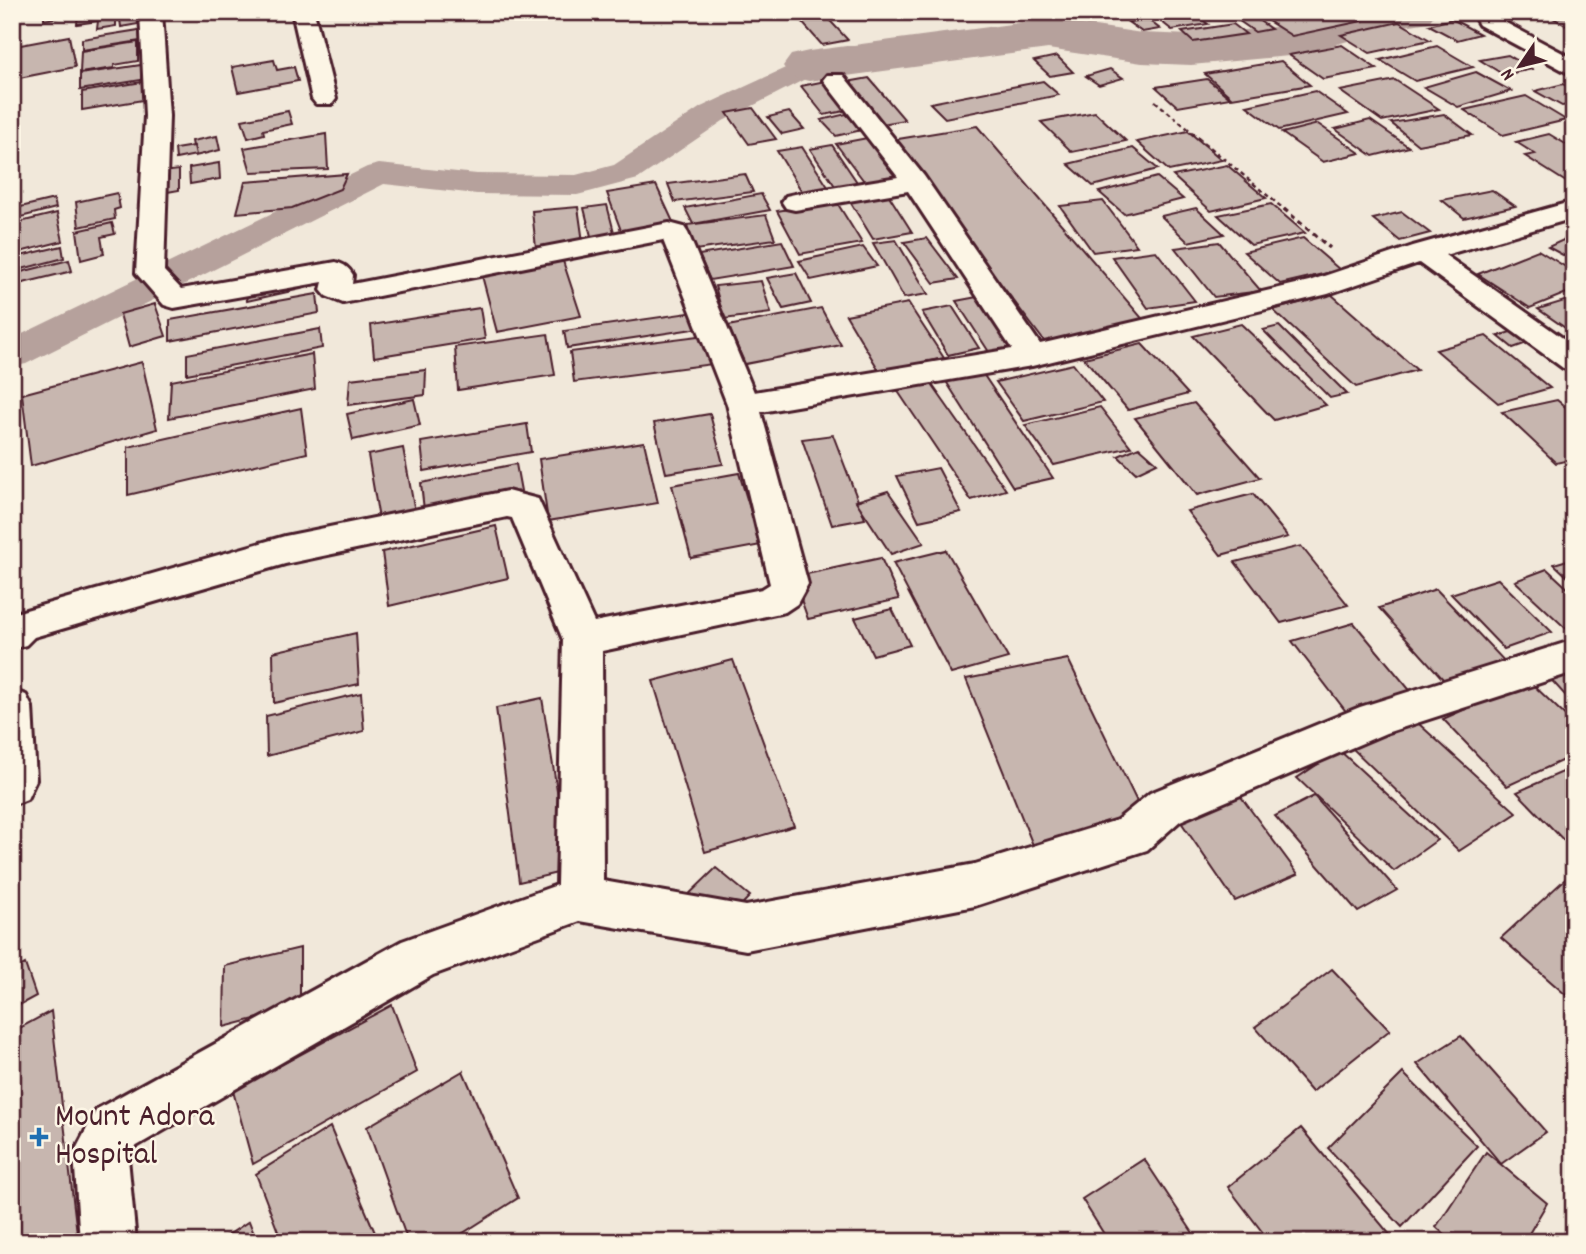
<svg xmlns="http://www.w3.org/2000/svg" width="1586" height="1254" viewBox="0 0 1586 1254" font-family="Dekko,sans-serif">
	<rect width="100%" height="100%" fill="#f1e8da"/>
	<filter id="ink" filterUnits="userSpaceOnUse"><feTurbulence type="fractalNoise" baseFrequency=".0143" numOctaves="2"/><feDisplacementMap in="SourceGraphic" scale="14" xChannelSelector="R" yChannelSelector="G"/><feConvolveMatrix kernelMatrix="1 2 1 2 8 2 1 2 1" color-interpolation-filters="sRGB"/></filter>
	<g filter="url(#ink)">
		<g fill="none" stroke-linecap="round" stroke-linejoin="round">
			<path fill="#b6a19c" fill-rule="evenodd" d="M809,57L819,60L824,66L819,72L723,121L638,179L589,192L577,195L477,194L384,184L26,364L12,367V339L367,167L379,164L477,174L576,175L614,165L701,107Z"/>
			<path fill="#b6a19c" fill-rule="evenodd" d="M1342,12H1436L1429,22L1392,28L1300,55L1191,65L1142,63L1048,49L809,81L791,77L783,66L791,55L809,51L1048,19L1142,33L1191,35L1296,25Z"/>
		</g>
		<g fill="#c7b6af" stroke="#4a1f2b" stroke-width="2">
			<path d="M44,12H71L72,15L44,20Z"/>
			<path d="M136,12V15L116,19V26L97,29L98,21L77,24L78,13Z"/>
			<path d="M793,12H822L848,40L822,45Z"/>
			<path d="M1006,12H1049L1013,18Z"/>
			<path d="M1149,12H1192L1208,24L1172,30Z"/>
			<path d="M1254,12H1348L1362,21L1292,36Z"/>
			<path d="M1486,12H1522L1529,16L1503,22Z"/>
			<path d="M1251,15L1271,29L1255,32L1235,18Z"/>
			<path d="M1572,15L1574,30L1553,18Z"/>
			<path d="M137,16L138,24L121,27L120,19Z"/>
			<path d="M1147,19L1160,29L1142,32L1128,22Z"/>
			<path d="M1452,19L1480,34L1457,40L1429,25Z"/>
			<path d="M1399,22L1430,40L1370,53L1341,35Z"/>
			<path d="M1233,24L1246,34L1193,42L1182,32Z"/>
			<path d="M139,30L140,41L82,50V39Z"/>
			<path d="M69,36L75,67L19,78L15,46Z"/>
			<path d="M138,42V61L114,65V68L80,73L81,51Z"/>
			<path d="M1342,45L1377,69L1323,79L1289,55Z"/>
			<path d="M1437,46L1473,67L1415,81L1380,60Z"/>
			<path d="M1508,55L1532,69L1504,75L1480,60Z"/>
			<path d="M1057,56L1073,72L1050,76L1034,61Z"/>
			<path d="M274,60L277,70L294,67L298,81L238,92L232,67Z"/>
			<path d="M1281,61L1310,85L1232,98L1205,74Z"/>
			<path d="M141,65V80L80,90V74Z"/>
			<path d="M1110,69L1123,78L1099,85L1086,76Z"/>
			<path d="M1476,72L1511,91L1458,107L1424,87Z"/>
			<path d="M869,78L905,120L876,125L842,83Z"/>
			<path d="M1207,79L1230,98L1178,107L1156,87Z"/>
			<path d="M1395,80L1439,109L1382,121L1340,91Z"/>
			<path d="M825,81L850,110L824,115L801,86Z"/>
			<path d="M1043,81L1059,95L945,118L930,103Z"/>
			<path d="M142,82L143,100L82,110V92Z"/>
			<path d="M1563,84L1574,90V104L1562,106L1535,91Z"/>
			<path d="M1315,91L1348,114L1279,130L1247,106Z"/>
			<path d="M1526,96L1566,120L1503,135L1464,110Z"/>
			<path d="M753,108L776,139L749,144L727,113Z"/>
			<path d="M288,111L292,124L263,130L264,134L248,138L242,120Z"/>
			<path d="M789,112L804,129L782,134L768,117Z"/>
			<path d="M1095,112L1126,141L1072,152L1041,122Z"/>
			<path d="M846,114L862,130L836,136L821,120Z"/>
			<path d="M1444,114L1472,135L1418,145L1391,123Z"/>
			<path d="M1370,120L1409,147L1373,156L1335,129Z"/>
			<path d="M1318,124L1360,153L1323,162L1282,133Z"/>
			<path d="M977,126L1147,324L1047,345L892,140Z"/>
			<path d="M1188,131L1222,160L1169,171L1137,142Z"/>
			<path d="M326,134L328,169L251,172L244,148Z"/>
			<path d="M1549,134L1574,149V187L1525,156L1535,154L1516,142Z"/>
			<path d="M217,136L220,150L195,156L192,141Z"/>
			<path d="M867,138L899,179L867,185L836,144Z"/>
			<path d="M832,145L859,185L837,189L810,149Z"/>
			<path d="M194,146L196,155L176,159L175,149Z"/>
			<path d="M802,147L830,190L804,195L777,151Z"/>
			<path d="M1133,148L1158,169L1093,186L1068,164Z"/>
			<path d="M219,163L220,179L190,184L189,168Z"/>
			<path d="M1227,165L1266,198L1211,211L1173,176Z"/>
			<path d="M179,170V190L162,193V172Z"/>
			<path d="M347,174L340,189L292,208L237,213L245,182Z"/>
			<path d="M745,174L753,192L675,202L668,184Z"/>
			<path d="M1157,177L1183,199L1124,214L1099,192Z"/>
			<path d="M656,185L674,224L622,233L607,193Z"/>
			<path d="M1492,190L1515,206L1464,218L1442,200Z"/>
			<path d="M117,193L120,208L114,210L115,219L79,227L76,202Z"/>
			<path d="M761,194L770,210L693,224L685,208Z"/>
			<path d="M888,194L912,232L873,239L849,200Z"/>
			<path d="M54,199L56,208L13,219L12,209Z"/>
			<path d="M836,201L862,243L800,254L777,211Z"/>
			<path d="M1103,201L1137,246L1093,252L1060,206Z"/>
			<path d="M1271,204L1305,233L1251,245L1218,215Z"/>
			<path d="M607,205L615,236L592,240L584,208Z"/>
			<path d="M578,207L583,242L536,248L532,211Z"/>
			<path d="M1196,208L1224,234L1188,242L1161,216Z"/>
			<path d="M1402,212L1430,233L1400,241L1373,219Z"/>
			<path d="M57,213L63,241L12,254V224Z"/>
			<path d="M766,215L775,239L695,250L687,225Z"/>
			<path d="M112,223L115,234L101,237L104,254L81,260L77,231Z"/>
			<path d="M1574,235V261L1548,247Z"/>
			<path d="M927,238L958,279L934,283L904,242Z"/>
			<path d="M1303,238L1340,270L1280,284L1244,252Z"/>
			<path d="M896,240L928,294L904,298L873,243Z"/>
			<path d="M782,241L794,266L710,280L699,255Z"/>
			<path d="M1219,242L1261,291L1214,297L1175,248Z"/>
			<path d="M62,246L64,258L14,271L12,258Z"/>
			<path d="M863,247L877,266L811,280L799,261Z"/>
			<path d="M1538,250L1574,272V290L1530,308L1478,274Z"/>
			<path d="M1156,251L1195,301L1148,308L1112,257Z"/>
			<path d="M562,258L581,316L497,332L481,272Z"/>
			<path d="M69,260L72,271L19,284L17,273Z"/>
			<path d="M796,273L811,303L783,309L767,278Z"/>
			<path d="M308,277L310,287L247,301L245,290Z"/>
			<path d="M761,281L771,313L724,319L715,286Z"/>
			<path d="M317,294L319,313L170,341V320Z"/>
			<path d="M1331,294L1417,370L1356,387L1273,310Z"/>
			<path d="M982,296L1019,349L991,355L956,301Z"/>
			<path d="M1574,298V334L1538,309Z"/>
			<path d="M908,303L944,358L880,372L846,315Z"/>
			<path d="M155,304L166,336L129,347L120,314Z"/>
			<path d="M952,306L979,348L948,355L922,312Z"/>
			<path d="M480,308L485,339L374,357L371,325Z"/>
			<path d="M821,308L841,345L745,364L728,326Z"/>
			<path d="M695,312L700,328L567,348L564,331Z"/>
			<path d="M1241,324L1326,405L1274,420L1193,336Z"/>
			<path d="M1279,326L1347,394L1330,398L1263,330Z"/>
			<path d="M1523,328L1538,339L1513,348L1498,336Z"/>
			<path d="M320,329L322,348L187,374V354Z"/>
			<path d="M548,334L555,375L458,390L455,347Z"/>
			<path d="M706,335L713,364L574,382L570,352Z"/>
			<path d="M1486,336L1550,388L1498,403L1436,350Z"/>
			<path d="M1142,344L1188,394L1128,410L1084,358Z"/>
			<path d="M312,354L315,389L169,418L171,381Z"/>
			<path d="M142,362L157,429L31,466L22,394Z"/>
			<path d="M1073,364L1103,402L1024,421L996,382Z"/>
			<path d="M979,368L1053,478L1013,487L942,375Z"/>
			<path d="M426,370L425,395L348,405L350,379Z"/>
			<path d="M928,379L1006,490L971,500L895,387Z"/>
			<path d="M414,399L420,425L353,440L347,414Z"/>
			<path d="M1557,400L1574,414V459L1556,463L1502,412Z"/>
			<path d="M1194,403L1260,478L1197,495L1135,418Z"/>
			<path d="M1100,407L1131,447L1054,465L1025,425Z"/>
			<path d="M301,408L307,453L128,495V447Z"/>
			<path d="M710,414L723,464L666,473L654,423Z"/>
			<path d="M527,424L531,452L424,471L421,442Z"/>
			<path d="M833,435L865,519L832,525L802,439Z"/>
			<path d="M644,442L658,503L548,521L539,459Z"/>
			<path d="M1139,447L1157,463L1136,473L1118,456Z"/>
			<path d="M403,448L416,517L380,525L368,455Z"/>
			<path d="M516,464L521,491L424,510L421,483Z"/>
			<path d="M938,468L961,512L919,521L897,476Z"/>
			<path d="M739,473L761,545L691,558L672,485Z"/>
			<path d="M888,491L924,543L891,554L856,501Z"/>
			<path d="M1253,494L1288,537L1221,555L1187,511Z"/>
			<path d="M496,526L508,578L389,606L382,552Z"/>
			<path d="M1301,546L1348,605L1281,623L1235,562Z"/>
			<path d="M946,550L1008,658L951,674L893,563Z"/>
			<path d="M881,558L899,599L808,619L793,577Z"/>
			<path d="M1574,558V583L1554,564Z"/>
			<path d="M1547,569L1574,594V636L1515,581Z"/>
			<path d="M1498,579L1552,632L1504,649L1451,594Z"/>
			<path d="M1436,589L1511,668L1452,689L1379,608Z"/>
			<path d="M892,609L910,645L873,655L855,618Z"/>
			<path d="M1354,623L1413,694L1348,714L1292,641Z"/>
			<path d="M356,633L359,684L274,703L273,652Z"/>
			<path d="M1068,659L1156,841L1041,865L966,679Z"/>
			<path d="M733,660L794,826L705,852L653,681Z"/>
			<path d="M1574,664V705L1545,673Z"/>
			<path d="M1529,681L1574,724V755L1507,786L1443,719Z"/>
			<path d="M361,693L364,731L267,756L266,716Z"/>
			<path d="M542,698L570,870L519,882L496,708Z"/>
			<path d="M1408,714L1517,813L1459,851L1351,747Z"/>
			<path d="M1339,750L1437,840L1394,871L1297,778Z"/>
			<path d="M1574,767V851L1517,792Z"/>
			<path d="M1233,786L1298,874L1235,901L1172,809Z"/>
			<path d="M1314,796L1397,890L1358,912L1275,816Z"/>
			<path d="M716,868L750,896L715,932L681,902Z"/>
			<path d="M1574,871V1002L1501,938Z"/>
			<path d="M300,948V1007L224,1027L225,966Z"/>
			<path d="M25,964L36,996L12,1009V971Z"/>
			<path d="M1332,969L1390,1030L1312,1092L1255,1027Z"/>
			<path d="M392,1005L417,1072L253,1164L233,1091Z"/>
			<path d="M51,1011L78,1242H12V1032Z"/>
			<path d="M1461,1036L1546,1132L1501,1164L1417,1064Z"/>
			<path d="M463,1071L518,1198L449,1242H408L367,1127Z"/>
			<path d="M1403,1073L1477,1146L1402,1227L1328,1148Z"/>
			<path d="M330,1127L376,1235L367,1242H282L256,1174Z"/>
			<path d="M1301,1128L1396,1242H1270L1228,1187Z"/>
			<path d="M1486,1152L1547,1203L1524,1242H1453L1436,1227Z"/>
			<path d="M1144,1159L1199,1242H1109L1082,1199Z"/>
			<path d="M249,1221L257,1242H218Z"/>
		</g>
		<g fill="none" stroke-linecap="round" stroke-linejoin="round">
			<g stroke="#4a1f2b" stroke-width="6">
				<g id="minor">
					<path d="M140,12H162L169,116L164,271L181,289L336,262C345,265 348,267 353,275L352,284L669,223L684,227L688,233L754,392L1012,349L908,191L795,210L786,208L782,202L786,196L795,194L898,177L823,80L827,75H843L924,176L1040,344L1309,281L1413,246L1574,201V218L1445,255L1574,346V371L1563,368L1419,263L1328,294L1032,366L761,412L808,584L797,604L785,612L602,651L603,881L746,906L975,864L1117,820L1150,793L1360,707L1574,640V672L1386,733L1180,821L1147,850L975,906L746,950L580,921L433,975L135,1147L128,1158L136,1242H80L74,1153L97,1109L402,941L557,885L563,640L512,518L507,517L285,564L34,637L26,645L12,649V614L285,536L507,491L538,499L594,622L762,589L770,584L727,404L663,240L343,303L326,296L321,290L323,282L174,308L164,305L136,273L145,116Z"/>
					<path d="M292,12H314L336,99L332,104H316L312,99Z"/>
					<path d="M1487,13L1574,59V76L1479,25L1476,20L1479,15Z"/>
					<path d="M12,690L26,695L32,707L36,780L27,799L12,805Z"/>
				</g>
			</g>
			<path stroke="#4a1f2b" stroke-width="2.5" stroke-dasharray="4.5 3.5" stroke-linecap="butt" d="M1155,101L1286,211"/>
			<path stroke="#4a1f2b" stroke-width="3.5" stroke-dasharray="5 4.5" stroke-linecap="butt" d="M1284,209L1330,248"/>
			<use href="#minor" fill="#fcf5e5" fill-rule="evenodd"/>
		</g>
	</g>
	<path fill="#1f6fb2" stroke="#fcf5e5" stroke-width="2.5" d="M35.5 1126.5h7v7h7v7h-7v7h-7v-7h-7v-7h7z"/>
	<g text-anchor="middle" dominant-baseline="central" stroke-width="5" stroke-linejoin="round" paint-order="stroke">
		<g font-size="33" fill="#4a1f2b" stroke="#fcf5e5" text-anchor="start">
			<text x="55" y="1118">Mount Adora<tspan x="55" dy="38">Hospital</tspan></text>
		</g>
	</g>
	<rect width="1586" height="1254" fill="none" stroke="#fcf5e5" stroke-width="42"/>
	<rect x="21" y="21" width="1544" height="1212" fill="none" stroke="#4a1f2b" stroke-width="2.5" filter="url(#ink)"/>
	<g transform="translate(1520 66) rotate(235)" stroke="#fcf5e5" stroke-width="5" paint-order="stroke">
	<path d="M0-5L12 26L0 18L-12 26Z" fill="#4a1f2b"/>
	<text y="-10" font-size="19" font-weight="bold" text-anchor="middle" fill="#4a1f2b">N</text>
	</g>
</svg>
